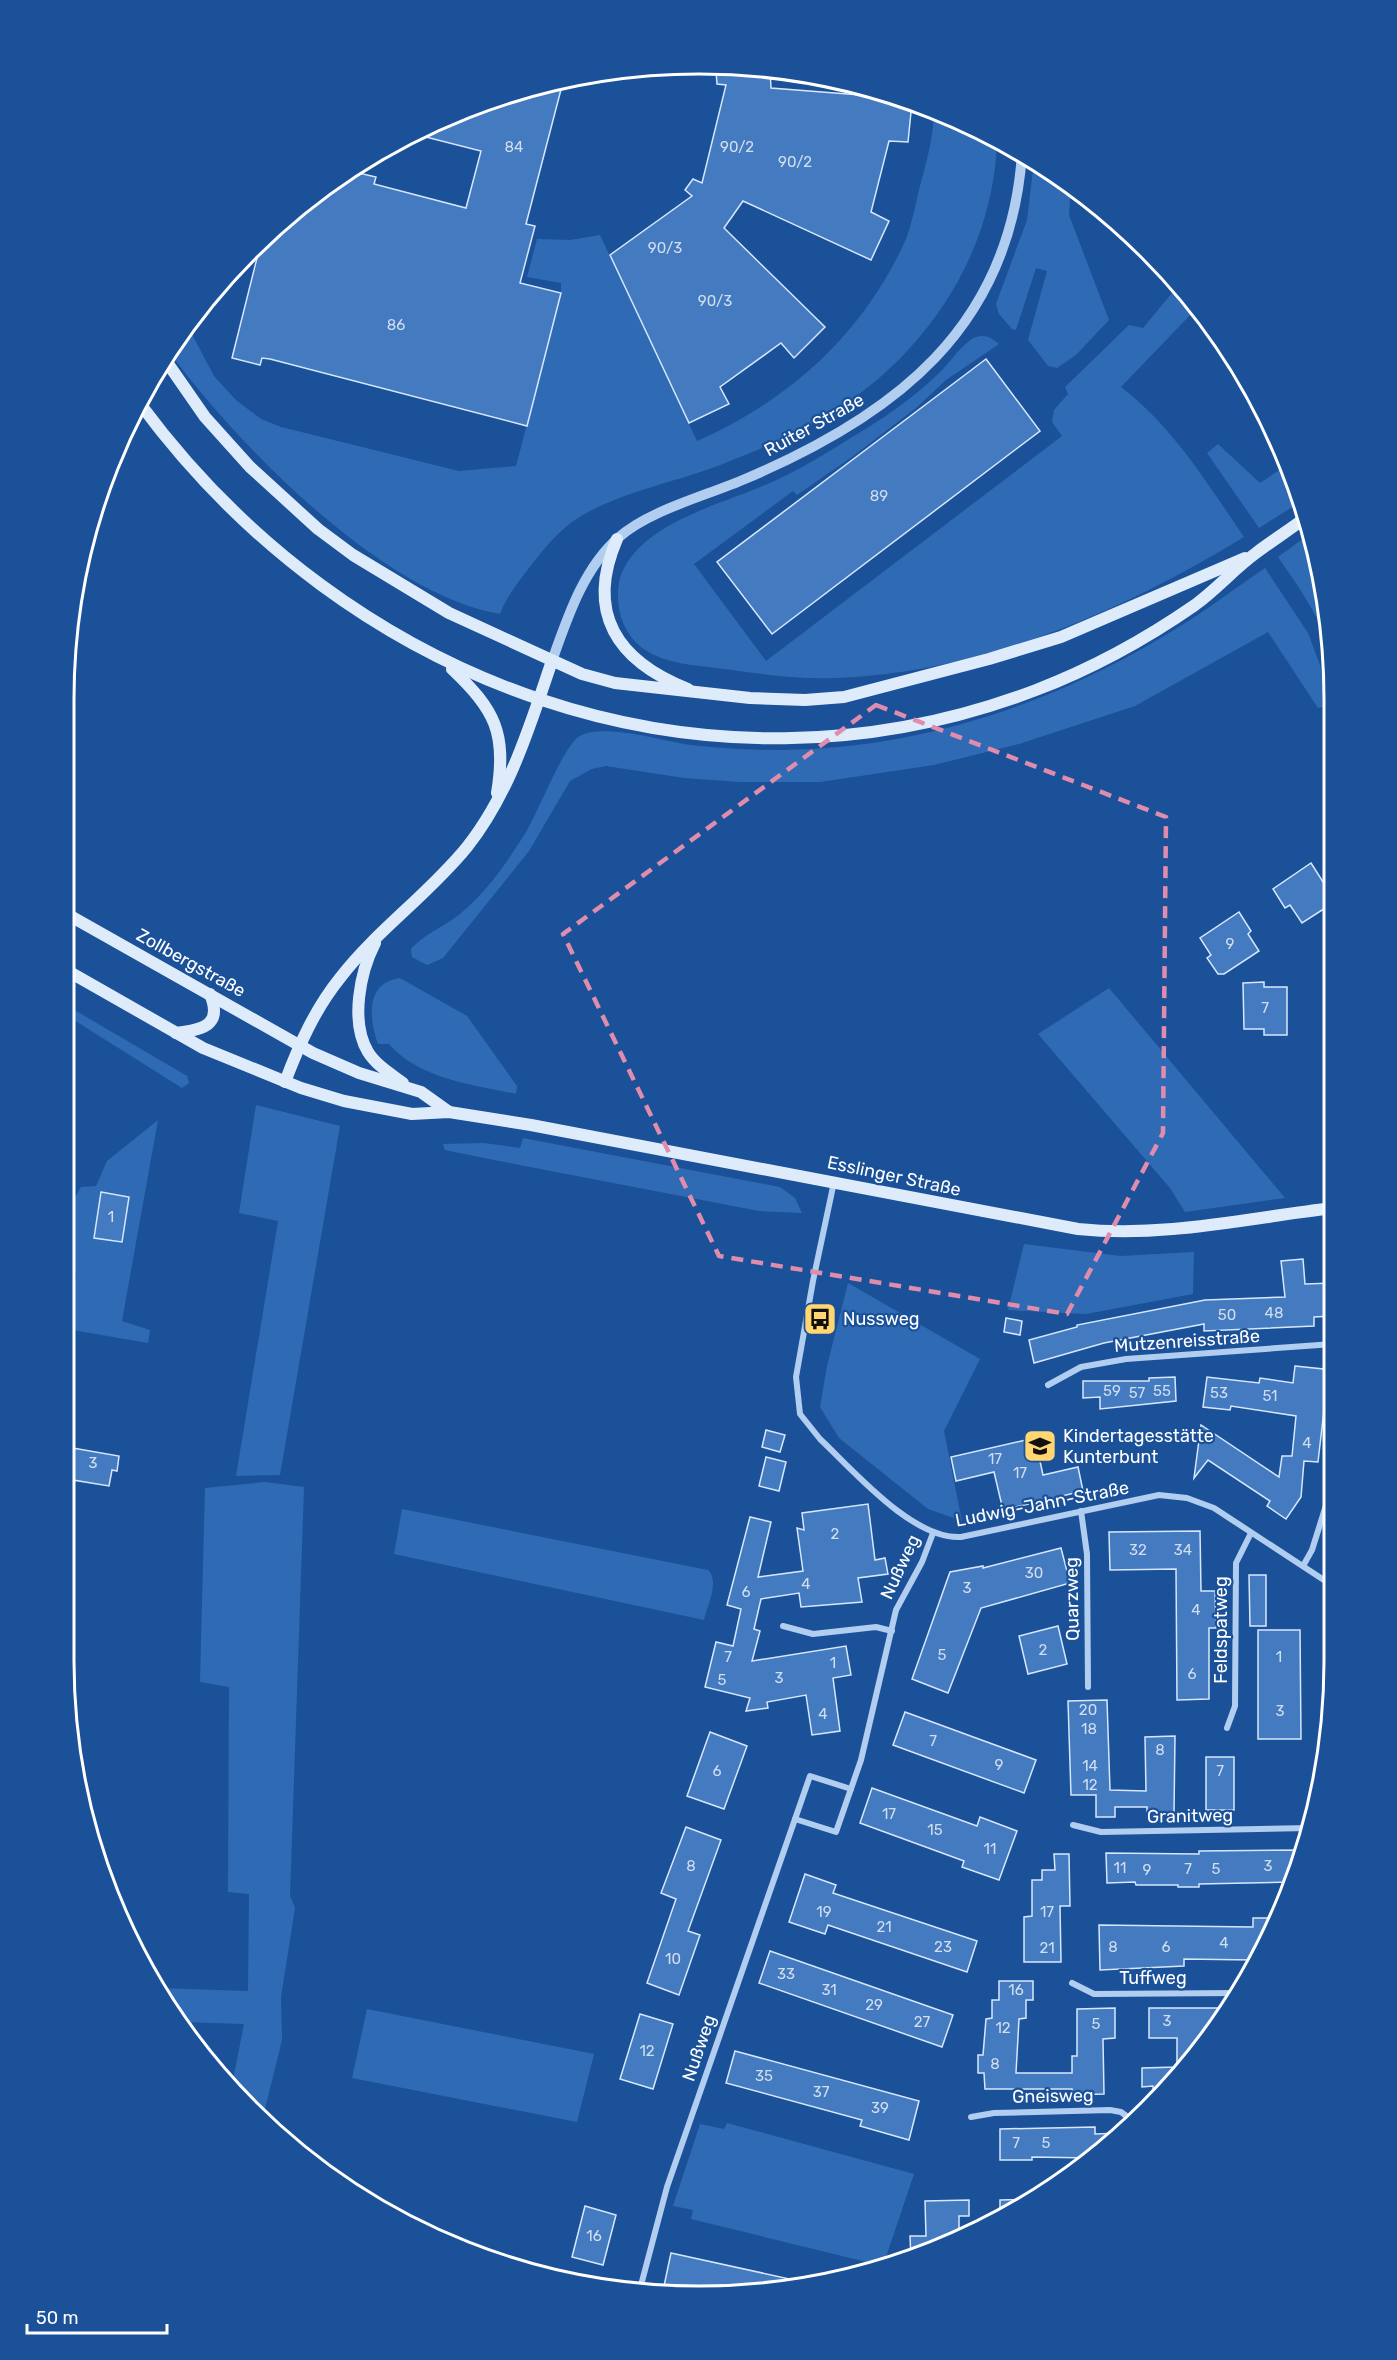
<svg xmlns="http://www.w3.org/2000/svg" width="1397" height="2360" viewBox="0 0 1397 2360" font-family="Rubik,sans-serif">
	<rect width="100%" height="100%" fill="#1b5198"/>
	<g fill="#2f6bb5">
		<path d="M934,109L997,141C993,259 921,362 820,420C788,438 754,452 720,465C674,483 613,493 572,522C555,535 542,551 529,568C518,583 506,597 500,614C384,595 235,443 168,350L187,325L214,376L236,400L261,419L281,427L459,471L516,466L561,293V283L527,277L537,239L570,240L600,235L697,441C790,400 864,333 906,239C912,224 915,206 919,190C926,163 934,137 934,109Z"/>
		<path d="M1034,161L1051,170L1071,186L1069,215L1109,320L1076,355L1057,368L1048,366L1028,340L1047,271L1036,268L1016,330L1012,329L999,314L996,304L1027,220Z"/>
		<path d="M1177,287L1195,310L1121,387C1174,428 1207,483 1244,537C1121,612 981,673 835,678C790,680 745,671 700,666C665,662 633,654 621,617C618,606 617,593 619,582C633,524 724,504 772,482C801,469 827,453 854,436C883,419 910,400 935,377C948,366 958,348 972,339C982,333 991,337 999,344L946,380L916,408L852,457L797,495L793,491L694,564L766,661L1062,436L1052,422L1054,410L1068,394L1065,387L1129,325L1143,328Z"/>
		<path d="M1218,444L1260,483L1287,465L1302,501L1259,528L1207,453Z"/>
		<path d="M1308,535L1333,657V659C1323,621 1300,589 1278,557Z"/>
		<path d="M1265,568L1308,633L1320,665L1330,705L1318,708L1268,632L1135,706L1019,744L934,765L820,782H740L684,778L606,766L592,769L570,781L529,851L443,958L427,965L412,957L411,949C424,934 444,927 460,914C487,892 508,861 526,832C539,811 564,744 580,736C605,723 662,741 690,745C718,748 747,750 776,750C913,750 1046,707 1164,636C1199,616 1231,591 1265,568Z"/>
		<path d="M400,978L467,1016L517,1086L516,1094C474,1085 419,1079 389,1044H378C369,1019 365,983 400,978Z"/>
		<path d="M1109,988L1285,1198L1185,1212L1170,1188L1038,1034Z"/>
		<path d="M66,1005L187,1076L189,1083L182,1088L66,1015Z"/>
		<path d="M256,1105L340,1126L280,1475L236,1476L278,1221L239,1213Z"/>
		<path d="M158,1120L122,1321L150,1330L148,1343L67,1329L76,1275L67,1236L74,1199L81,1187L96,1186L107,1161Z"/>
		<path d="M523,1138L780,1187L795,1198L802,1213L759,1211L489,1159L445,1150L443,1144L484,1143L520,1148Z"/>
		<path d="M1024,1244L1121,1256L1194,1252L1193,1294L1086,1314L1008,1310Z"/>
		<path d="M848,1283L980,1359L944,1431L962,1521L928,1509L839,1438L820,1407L827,1366Z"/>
		<path d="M265,1482L304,1487L290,1896L295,1908L281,1997L282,2040L262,2121L231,2090L244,2024L178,2022L157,1988L248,1991L249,1894L228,1892L229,1687L200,1682L205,1488Z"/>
		<path d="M402,1509L708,1570C720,1581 707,1606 704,1620L394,1554Z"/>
		<path d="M367,2009L594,2054L577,2122L352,2078Z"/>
		<path d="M727,2123L914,2174L883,2266L691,2219L693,2210L673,2206L700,2124L724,2129Z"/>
	</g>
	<g fill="#447abf" stroke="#d7e7fb" stroke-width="1.5">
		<path d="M732,66L770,70L771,88L899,98L912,102L908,142L889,141L871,212L889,221L871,260L743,201L724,228L825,327L794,358L781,343L720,387L729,404L689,423L610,255L692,196L685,190L693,179L702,183L726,85L717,84L716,71Z"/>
		<path d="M564,78L526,224L535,226L520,283L561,293L527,426L270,359L262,358L260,365L232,358L262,238L346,170L376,177L374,184L466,208L481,151L414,134L455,112Z"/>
		<path d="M986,359L1040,431L772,634L717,562Z"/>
		<path d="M1311,863L1323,882L1333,875V903L1302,923L1290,905L1285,908L1273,889Z"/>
		<path d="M1239,912L1251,931L1248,934L1259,951L1224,974H1218L1207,958L1211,955L1200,938Z"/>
		<path d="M1264,982V987H1287V1035H1264V1029H1244L1243,983Z"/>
		<path d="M101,1192L129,1197L122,1242L94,1238Z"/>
		<path d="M1303,1259L1305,1284L1333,1283V1316L1314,1317V1326L1204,1331V1324L1104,1343L1034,1363L1029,1340L1077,1327V1325L1205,1300L1285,1297L1281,1261Z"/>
		<path d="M1006,1318L1022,1321L1020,1335L1004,1332Z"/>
		<path d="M1295,1366L1333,1370V1411L1324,1410L1318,1462L1304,1461L1301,1497L1286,1519L1267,1506L1270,1501L1208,1460L1194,1478L1201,1425L1279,1477L1282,1456H1292L1296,1416L1231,1406L1230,1410L1203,1407L1207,1377L1259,1383L1260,1378L1293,1383Z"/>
		<path d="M1175,1377L1176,1401L1100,1409V1397L1083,1398V1381H1149V1378Z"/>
		<path d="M766,1430L785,1435L780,1452L762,1447Z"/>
		<path d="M1035,1438L1043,1475L1078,1467L1083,1491L1003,1510L994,1472L956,1481L951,1457Z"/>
		<path d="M67,1447L119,1456L117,1471L112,1470L109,1486L67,1479Z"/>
		<path d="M766,1457L786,1462L779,1491L759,1486Z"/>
		<path d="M868,1504L875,1560L885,1558L888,1574L858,1578L862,1602L801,1607L799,1593L761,1599L754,1629L760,1631L752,1661L846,1646L851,1675L833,1678L840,1731L812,1735L806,1695L767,1702L768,1708L746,1711L750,1698L705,1687L716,1642L733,1646L741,1609L727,1605L750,1517L771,1522L758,1577L803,1571L797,1528L804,1530L802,1513Z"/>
		<path d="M1200,1531L1201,1591H1215L1216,1628H1209V1699L1177,1700L1176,1569L1110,1570L1109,1532Z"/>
		<path d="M1061,1548L1070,1583L981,1608L948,1693L912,1679L950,1572L983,1566V1568Z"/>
		<path d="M1249,1575H1266V1626H1250Z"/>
		<path d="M1058,1626L1067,1664L1028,1674L1019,1636Z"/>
		<path d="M1258,1630H1300L1301,1739H1258Z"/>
		<path d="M1107,1700L1110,1790L1146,1791L1145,1737L1175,1736L1174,1813H1147V1807H1115V1817H1096V1795H1071L1068,1701Z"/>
		<path d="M905,1712L1036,1760L1024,1793L893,1745Z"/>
		<path d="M710,1732L747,1746L724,1809L687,1796Z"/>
		<rect x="1206" y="1757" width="28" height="53"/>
		<path d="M872,1788L977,1826L980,1817L1017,1831L999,1880L962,1867L964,1861L860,1823Z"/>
		<path d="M686,1827L721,1840L688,1931L700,1935L679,1995L647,1983L676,1899L661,1893Z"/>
		<path d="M1303,1850L1300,1866L1292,1882L1199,1884V1887H1178V1885H1136L1135,1882L1107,1883L1106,1853L1199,1854V1851Z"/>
		<path d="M1054,1854H1069L1070,1906H1060L1061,1962H1024V1917L1032,1916V1880H1042V1870H1055Z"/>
		<path d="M805,1874L836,1885L833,1893L977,1941L967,1972L828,1925L825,1934L789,1922Z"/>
		<path d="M1253,1918H1275L1254,1960L1184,1959V1966L1100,1970L1099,1925L1253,1927Z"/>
		<path d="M770,1951L953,2015L942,2047L759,1983Z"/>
		<path d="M999,1981H1033V2000H1026V2018L1019,2019L1016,2073H1072V2056H1077V2009L1115,2008V2038L1103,2039L1104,2094L1073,2095L1072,2089H985L984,2073H978V2055H983L986,2019L992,2018V2000H999Z"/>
		<path d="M1149,2008H1230L1176,2081L1154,2102L1153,2086L1142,2087V2068L1177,2067V2038H1149Z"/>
		<path d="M640,2014L673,2024L653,2089L620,2079Z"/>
		<path d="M735,2051L919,2101L909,2140L860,2126L862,2120L726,2083Z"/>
		<path d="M1095,2127V2134L1120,2133L1093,2158L1032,2157V2160H1000V2129Z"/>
		<path d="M1036,2199L1016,2212L1000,2219V2200Z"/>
		<path d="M969,2200V2216H959V2235H965L911,2260L910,2236H926L925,2201Z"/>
		<path d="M585,2206L616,2215L603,2265L572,2257Z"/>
		<path d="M671,2253L808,2283V2286L709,2296L664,2286Z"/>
	</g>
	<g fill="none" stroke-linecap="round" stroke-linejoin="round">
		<g stroke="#b1cdf0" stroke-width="6">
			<path d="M834,1182L813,1281L796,1377L800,1414L820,1439C854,1471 913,1540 961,1537L1159,1495L1187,1498L1214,1508L1333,1586"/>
			<path d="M1048,1385L1081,1367L1126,1359L1333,1344"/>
			<path d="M1081,1511L1087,1554L1088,1687"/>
			<path d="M1303,1566L1312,1550L1333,1483"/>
			<path d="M783,1626L813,1634L876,1627L892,1631"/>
			<path d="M1227,1728L1235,1706L1236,1563L1251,1533"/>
			<path d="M795,1819L836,1832L861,1760L896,1610L922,1562L933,1533"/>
			<path d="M1073,1825L1101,1832L1308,1828"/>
			<path d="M1072,1983L1094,1994L1238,1993"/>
			<path d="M971,2117L994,2113L1110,2110L1121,2112L1133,2121"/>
			<path d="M640,2289L667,2187L810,1776L851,1789"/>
		</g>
		<path stroke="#b1cdf0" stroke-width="10" d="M552,661C567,619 583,569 618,538C649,510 706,496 745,479C894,416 1010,328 1022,154"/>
		<g stroke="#deebfb" stroke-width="12">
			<path d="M164,358L205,417L250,467L318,529L353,555L449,613L582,674L615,683L750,698L805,700L844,697L989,659L1061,637L1245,558"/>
			<path d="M141,405C348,684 703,817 1036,690C1091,669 1146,639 1195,605C1217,589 1234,569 1256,553C1272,541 1289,530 1305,518"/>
			<path d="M617,539C585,613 617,661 688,689"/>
			<path d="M452,669C495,710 507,733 497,793"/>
			<path d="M65,913L313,1053L359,1073L421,1092L449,1112"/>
			<path d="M375,943C360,972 350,1022 368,1052C376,1065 391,1074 403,1083"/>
			<path d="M66,970L203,1048L301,1088L344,1101L412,1114L449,1112L531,1125L1078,1229C1165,1238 1247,1218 1333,1208"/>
			<path d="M176,1033C203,1030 223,1025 210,994"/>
			<path d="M285,1082C299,1045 315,1009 340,978C377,930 429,894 467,847C510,793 530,725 552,661"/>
		</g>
	</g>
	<path fill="none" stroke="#e08cad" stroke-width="4.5" stroke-dasharray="12 8" stroke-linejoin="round" d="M876,705L1166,817L1163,1133L1067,1314L719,1256L563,934Z"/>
	<defs>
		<g id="bus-square" transform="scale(1.725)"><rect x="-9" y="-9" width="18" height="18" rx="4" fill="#ffd670" stroke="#1b5198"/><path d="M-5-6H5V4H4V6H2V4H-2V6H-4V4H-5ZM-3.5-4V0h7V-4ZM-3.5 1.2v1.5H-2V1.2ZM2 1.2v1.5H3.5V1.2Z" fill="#111"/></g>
		<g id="school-square" transform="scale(1.725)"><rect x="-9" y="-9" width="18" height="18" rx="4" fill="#ffd670" stroke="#1b5198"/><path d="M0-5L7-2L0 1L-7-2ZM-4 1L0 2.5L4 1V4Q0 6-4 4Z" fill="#111"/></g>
	</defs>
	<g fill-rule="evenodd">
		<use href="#bus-square" x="820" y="1319"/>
		<use href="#school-square" x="1040" y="1446"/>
	</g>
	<g text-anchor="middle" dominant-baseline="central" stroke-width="4.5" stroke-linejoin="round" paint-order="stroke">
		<g font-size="15" fill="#d0deef">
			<text x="514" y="147">84</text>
			<text x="737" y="147">90/2</text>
			<text x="795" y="162">90/2</text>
			<text x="665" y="248">90/3</text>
			<text x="715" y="301">90/3</text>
			<text x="396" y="325">86</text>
			<text x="879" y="496">89</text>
			<text x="1230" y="944">9</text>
			<text x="1265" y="1008">7</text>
			<text x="111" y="1217">1</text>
			<text x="1274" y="1313">48</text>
			<text x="1227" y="1315">50</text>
			<text x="1112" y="1391">59</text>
			<text x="1162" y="1391">55</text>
			<text x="1137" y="1393">57</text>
			<text x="1219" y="1393">53</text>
			<text x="1270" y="1396">51</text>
			<text x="1307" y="1443">4</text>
			<text x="995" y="1459">17</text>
			<text x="93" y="1463">3</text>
			<text x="1020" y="1473">17</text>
			<text x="835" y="1534">2</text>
			<text x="1138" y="1550">32</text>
			<text x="1183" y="1550">34</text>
			<text x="1034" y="1573">30</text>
			<text x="806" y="1584">4</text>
			<text x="967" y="1588">3</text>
			<text x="746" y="1592">6</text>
			<text x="1196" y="1610">4</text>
			<text x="1043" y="1650">2</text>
			<text x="942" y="1655">5</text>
			<text x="728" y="1657">7</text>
			<text x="1279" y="1657">1</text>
			<text x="833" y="1663">1</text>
			<text x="1192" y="1674">6</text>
			<text x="779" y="1678">3</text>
			<text x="722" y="1680">5</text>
			<text x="1088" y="1710">20</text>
			<text x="1280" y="1711">3</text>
			<text x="823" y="1714">4</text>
			<text x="1089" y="1729">18</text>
			<text x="933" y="1741">7</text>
			<text x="1160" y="1750">8</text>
			<text x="999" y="1765">9</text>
			<text x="1090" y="1766">14</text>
			<text x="717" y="1771">6</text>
			<text x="1220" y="1771">7</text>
			<text x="1090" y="1785">12</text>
			<text x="889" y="1814">17</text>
			<text x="935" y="1830">15</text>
			<text x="990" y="1849">11</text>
			<text x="691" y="1866">8</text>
			<text x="1268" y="1866">3</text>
			<text x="1120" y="1868">11</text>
			<text x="1188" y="1869">7</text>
			<text x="1216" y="1869">5</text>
			<text x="1147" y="1870">9</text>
			<text x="824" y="1912">19</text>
			<text x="1047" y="1912">17</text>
			<text x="884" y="1927">21</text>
			<text x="1224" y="1943">4</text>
			<text x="943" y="1947">23</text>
			<text x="1113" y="1947">8</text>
			<text x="1166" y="1947">6</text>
			<text x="1047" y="1948">21</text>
			<text x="673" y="1959">10</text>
			<text x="786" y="1974">33</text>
			<text x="829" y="1990">31</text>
			<text x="1016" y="1990">16</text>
			<text x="874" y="2005">29</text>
			<text x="1167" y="2021">3</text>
			<text x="922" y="2022">27</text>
			<text x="1096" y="2024">5</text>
			<text x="1003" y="2028">12</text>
			<text x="647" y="2051">12</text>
			<text x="995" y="2064">8</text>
			<text x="764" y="2076">35</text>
			<text x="821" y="2092">37</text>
			<text x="880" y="2108">39</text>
			<text x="1016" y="2143">7</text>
			<text x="1046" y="2143">5</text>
			<text x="594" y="2236">16</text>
		</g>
		<g font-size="18" fill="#fff" stroke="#1b5198">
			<text transform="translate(814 425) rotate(-29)">Ruiter Straße</text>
			<text transform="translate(191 963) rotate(29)">Zollbergstraße</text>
			<text transform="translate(894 1176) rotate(12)">Esslinger Straße</text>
			<text transform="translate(1187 1341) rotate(-4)">Mutzenreisstraße</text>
			<text transform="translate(1042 1504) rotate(-11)">Ludwig-Jahn-Straße</text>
			<text transform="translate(900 1567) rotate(-65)">Nußweg</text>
			<text transform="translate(1072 1599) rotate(-91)">Quarzweg</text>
			<text transform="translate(1221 1630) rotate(-90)">Feldspatweg</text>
			<text transform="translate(1190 1816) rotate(-1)">Granitweg</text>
			<text x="1153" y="1978">Tuffweg</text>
			<text transform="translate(699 2048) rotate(-71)">Nußweg</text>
			<text transform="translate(1053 2096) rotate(-1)">Gneisweg</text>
		</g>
		<g font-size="18" fill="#fff" stroke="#1b5198" text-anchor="start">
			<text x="843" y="1319">Nussweg</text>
			<text x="1063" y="1436">Kindertagesstätte<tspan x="1063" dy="21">Kunterbunt</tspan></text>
		</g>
	</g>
	<path d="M0 0H1397V2360H0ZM699 74H699A625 625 0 0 1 1324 699V1661A625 625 0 0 1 699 2286H699A625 625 0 0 1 74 1661V699A625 625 0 0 1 699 74Z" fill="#1b5198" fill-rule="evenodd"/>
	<path fill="none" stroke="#fff" stroke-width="3" d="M699 74H699A625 625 0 0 1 1324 699V1661A625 625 0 0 1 699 2286H699A625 625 0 0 1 74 1661V699A625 625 0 0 1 699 74Z"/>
	<path d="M27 2324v9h140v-9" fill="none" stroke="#ffffff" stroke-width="3"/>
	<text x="36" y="2324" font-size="18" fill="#ffffff" stroke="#1b5198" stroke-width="4.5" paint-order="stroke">50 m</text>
</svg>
